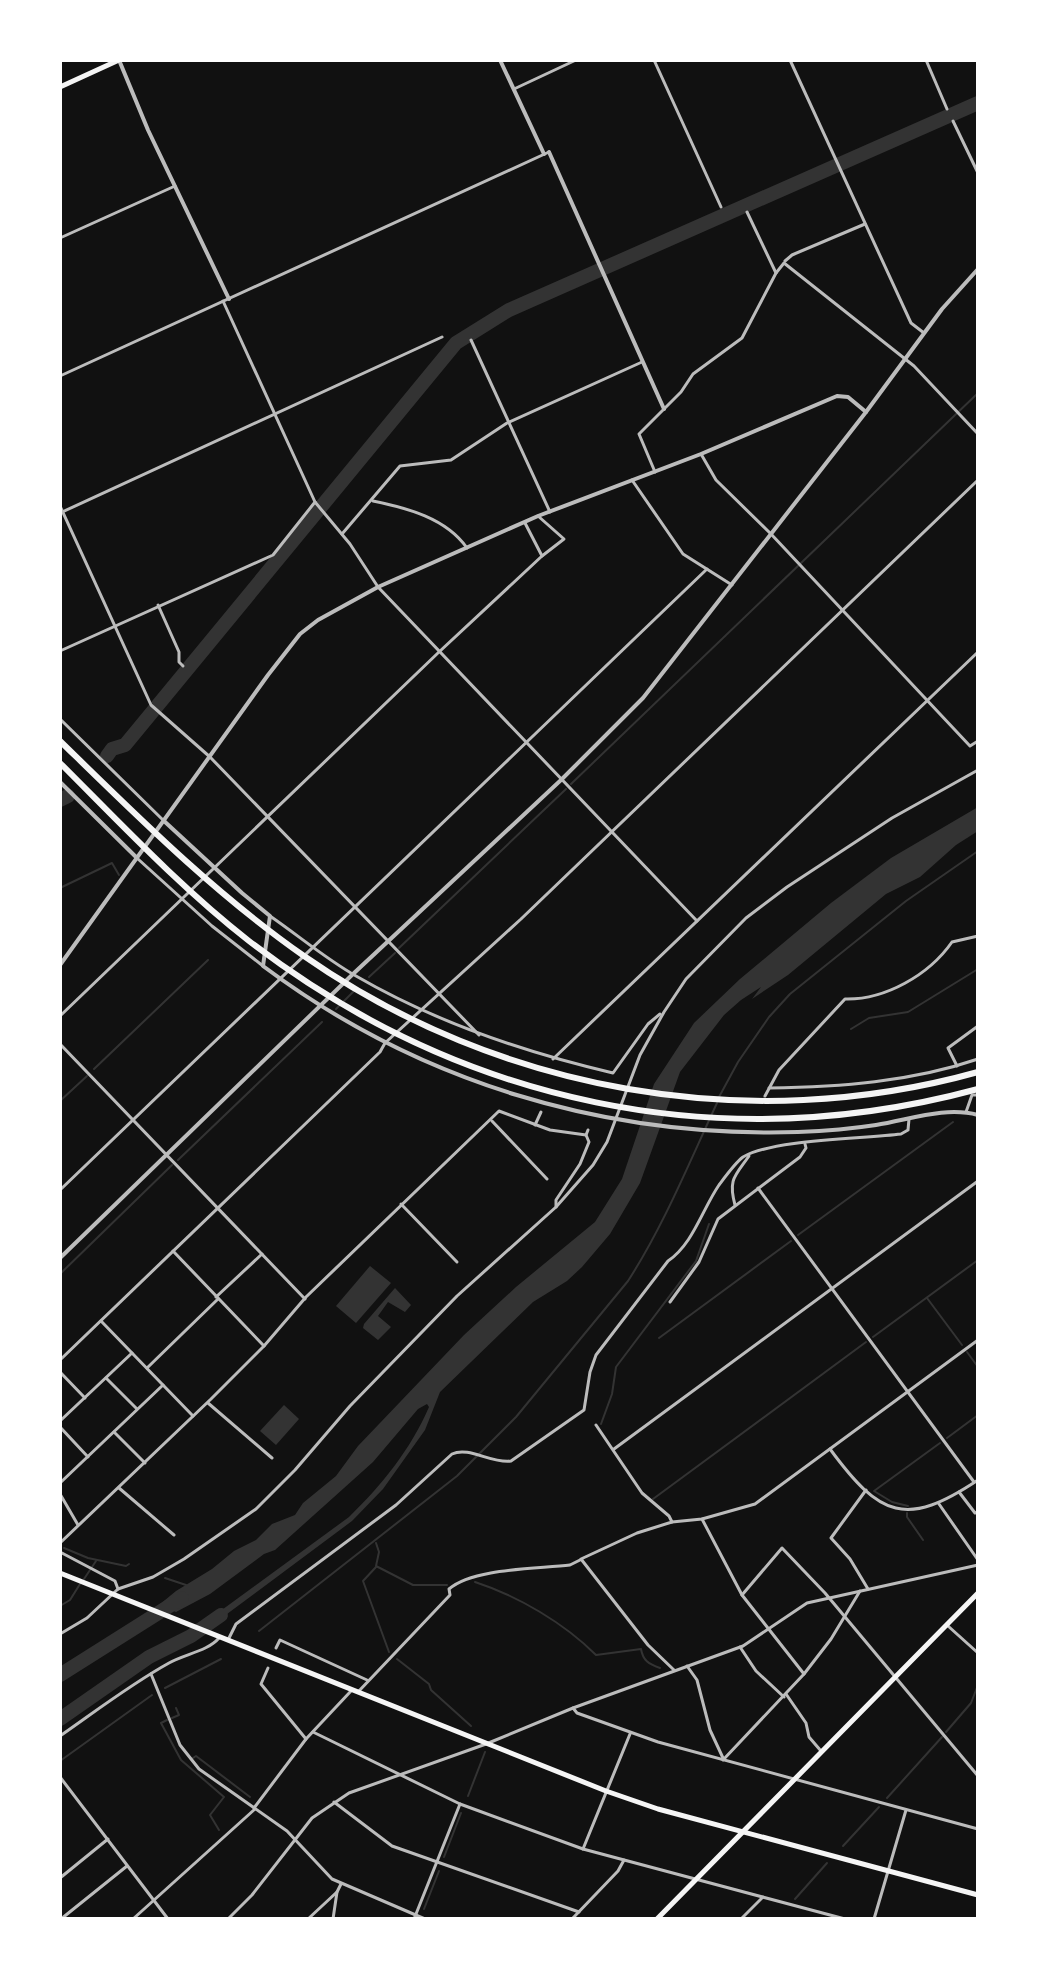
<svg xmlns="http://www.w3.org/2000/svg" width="1038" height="1979" font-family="Mulish,sans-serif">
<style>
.water{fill:#333}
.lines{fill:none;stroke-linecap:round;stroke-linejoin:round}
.stream{stroke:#333;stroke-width:2}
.river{stroke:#333;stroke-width:14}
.minor{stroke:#bcbcbc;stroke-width:3}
.tertiary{stroke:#bcbcbc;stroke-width:4}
.secondary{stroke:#f5f5f5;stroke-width:5}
.motorway{stroke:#f5f5f5;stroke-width:6}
</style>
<rect width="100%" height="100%" fill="#111"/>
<g class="water">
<path d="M978 807V831L956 845 920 877 886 894 788 975 752 999 761 987 741 1000 724 1015 680 1072 640 1183 610 1234 582 1267 567 1281 533 1302 440 1392 425 1430 383 1489 352 1521 227 1614 210 1626 204 1623 349 1517C381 1486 411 1449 429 1407L427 1404 418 1409 373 1462 275 1550 264 1554 210 1594 176 1612 159 1605 176 1591 212 1569 234 1551 256 1540 272 1524 295 1515 303 1503 336 1476 358 1446 464 1335 516 1287 595 1222 622 1179 654 1084 694 1023 740 979 831 903 891 858Z"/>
<polygon points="370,1266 391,1283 356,1323 336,1306"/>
<polygon points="395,1288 411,1305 405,1312 388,1302 378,1316 391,1327 378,1340 363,1328 364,1324"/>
<polygon points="284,1405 299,1419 276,1445 260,1431"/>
</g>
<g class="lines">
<g class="stream">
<polyline points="571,784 978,393"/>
<polyline points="60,888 112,863 119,875"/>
<polyline points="399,948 566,789"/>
<polyline points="369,977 395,953"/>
<polyline points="336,1009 355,990"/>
<polyline points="851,1029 869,1018 908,1012 978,969"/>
<polyline points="94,1069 208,960"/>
<polyline points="719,1097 738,1062 769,1017 790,994 906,901 978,851"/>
<polyline points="60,1101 87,1076"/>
<polyline points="178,1160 322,1022"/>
<polyline points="798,1235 953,1122"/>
<polyline points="60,1274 172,1165"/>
<polyline points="927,1298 962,1345"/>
<polyline points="873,1337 978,1260"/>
<polyline points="659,1338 791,1241"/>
<polyline points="967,1352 978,1367"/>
<polyline points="601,1424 612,1394 616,1367 696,1261 709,1224"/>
<polyline points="947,1438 978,1415"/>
<polyline points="653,1499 866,1342"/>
<polyline points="908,1506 892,1502 874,1491 940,1443"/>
<polyline points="907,1513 907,1517 923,1540"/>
<polyline points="376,1543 379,1552 376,1566 413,1585 447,1585"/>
<polyline points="64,1548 88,1558 126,1566 129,1564"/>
<polyline points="376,1567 363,1581 389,1652"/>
<polyline points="165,1578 186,1585"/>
<polyline points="84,1579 96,1561"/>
<path d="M475 1582C518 1596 564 1623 596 1655L641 1649C643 1661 649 1664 660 1668"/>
<polyline points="60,1606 70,1600 80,1584"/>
<path d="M259 1631 457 1476 516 1417 628 1281C664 1225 689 1163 717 1103"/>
<polyline points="397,1659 429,1684 431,1690 471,1726"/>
<polyline points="165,1688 221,1659"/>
<polyline points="172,1718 179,1715 176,1708"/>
<polyline points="167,1720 161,1723 181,1760 224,1797 210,1815 219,1830"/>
<polyline points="946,1732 971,1703 978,1685"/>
<polyline points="193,1758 196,1756 250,1797"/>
<polyline points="60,1761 152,1695"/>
<polyline points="468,1796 485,1752"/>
<polyline points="887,1798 942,1737"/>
<polyline points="843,1846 879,1807"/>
<polyline points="444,1857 461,1813"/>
<polyline points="795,1899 827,1863"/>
<polyline points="424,1909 439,1871"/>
</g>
<g class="river">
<polyline points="107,756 112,749 125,745 456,343 509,310 978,103"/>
<polyline points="60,800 68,796"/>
<polyline points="60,1675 182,1598"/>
<polyline points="60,1719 149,1657 191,1636 221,1615"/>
</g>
<g class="minor">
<polyline points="654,60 721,207"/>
<polyline points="790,60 911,323 924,333"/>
<polyline points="926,60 947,109"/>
<polyline points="514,89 576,60"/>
<polyline points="953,121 978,173"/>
<polyline points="747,212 776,273"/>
<polyline points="60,238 175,186"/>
<polyline points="785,261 792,255 865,224"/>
<polyline points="223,301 315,502 350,544 378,587 697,921"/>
<polyline points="471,340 550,512"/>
<polyline points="60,376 549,152"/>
<polyline points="701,454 716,480 771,534 970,746 978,741"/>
<polyline points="655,472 639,434 681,392 693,374 742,338 776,273 784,263 914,366 978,434"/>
<polyline points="632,480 683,554 732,585"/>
<path d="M373 501C407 508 446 518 467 548"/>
<polyline points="60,506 151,705 210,757 479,1035"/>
<polyline points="60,513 442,337"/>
<polyline points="538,516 564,539 542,556"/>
<polyline points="342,534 400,466 451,460 507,423 642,362"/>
<polyline points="158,605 179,652 179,662 183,666"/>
<polyline points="60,651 273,555 315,502"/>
<polyline points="60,719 164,821"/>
<polyline points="138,859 212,926 263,966"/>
<path d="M270 916C299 936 326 959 356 976 437 1023 523 1052 613 1073L648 1024 660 1014"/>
<polyline points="60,1016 439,652 542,556 525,523"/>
<polyline points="60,1044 305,1299"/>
<polyline points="553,1059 978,652"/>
<polyline points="957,1066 948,1048 978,1026"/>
<path d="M769 1088C839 1087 911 1082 978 1059"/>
<path d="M765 1096 779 1070 845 999C885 1000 929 975 952 942L978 936"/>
<polyline points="966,1112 972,1095 978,1095"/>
<polyline points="492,1121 547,1179"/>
<polyline points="535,1125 541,1112"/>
<polyline points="758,1188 974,1482"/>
<polyline points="60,1190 707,569"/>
<polyline points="401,1204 457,1262"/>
<path d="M735 1205C728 1179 735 1176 749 1156"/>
<polyline points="556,1207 556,1200 580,1164 589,1142 586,1135 588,1130"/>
<polyline points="173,1251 264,1346"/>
<polyline points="216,1297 262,1254"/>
<polyline points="670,1302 699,1262 718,1219 800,1157 806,1148 805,1144"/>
<polyline points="101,1321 193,1416"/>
<polyline points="60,1360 380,1052 385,1043 521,919 978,480"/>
<polyline points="147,1368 218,1299"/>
<polyline points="60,1372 85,1398"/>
<polyline points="106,1378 137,1409"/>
<polyline points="208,1403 272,1458"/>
<polyline points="60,1421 132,1353"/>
<polyline points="596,1425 642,1493 669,1516 672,1522 637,1533 581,1559 648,1645 674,1670"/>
<polyline points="60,1427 88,1457"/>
<polyline points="114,1432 145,1463"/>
<polyline points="614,1449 978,1181"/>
<path d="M830 1449C880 1517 906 1528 978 1480"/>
<polyline points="60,1483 163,1385"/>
<polyline points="119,1488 174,1535"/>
<polyline points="866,1490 831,1538 850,1559 868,1589"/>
<polyline points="959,1492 975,1513 978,1512"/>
<polyline points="60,1494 78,1525"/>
<polyline points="939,1504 978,1560"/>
<polyline points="702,1519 742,1595 804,1674"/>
<polyline points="672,1522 702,1519 755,1504 978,1340"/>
<polyline points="60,1543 211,1399 264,1346 306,1297 499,1111 550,1130 586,1135"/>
<polyline points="60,1552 115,1581 118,1589"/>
<polyline points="742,1595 782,1548 825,1593 978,1776"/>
<polyline points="948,1626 978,1653"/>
<polyline points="60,1634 87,1618 118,1589 153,1577 184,1559 256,1509 295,1470 350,1406 457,1296 556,1207 593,1165 607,1142 640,1055 664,1012 686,979 746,918 787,887 892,818 978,770"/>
<path d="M228 1640 236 1624 396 1505 452 1454C469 1446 492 1464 511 1461L584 1410 590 1372 596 1355 668 1261C693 1244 702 1210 719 1185 725 1177 735 1163 743 1157 774 1139 861 1139 901 1134L908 1130 909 1119"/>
<polyline points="740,1647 756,1671 784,1697"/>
<polyline points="276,1648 280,1640 367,1680"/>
<polyline points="687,1666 697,1680 710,1730 723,1758"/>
<polyline points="268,1668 261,1684 306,1739"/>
<polyline points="151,1674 180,1745 199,1769 287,1831 332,1879 425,1919"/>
<path d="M358 1692 450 1595 449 1589C473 1568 537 1569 570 1565L580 1560"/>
<polyline points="786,1694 806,1723 809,1737 821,1751"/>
<polyline points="573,1708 577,1713 658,1742 978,1829"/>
<polyline points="313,1732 460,1804 583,1849 845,1919"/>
<path d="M60 1736C96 1711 131 1684 169 1663 185 1654 208 1651 219 1638"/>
<polyline points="723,1760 804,1674 831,1639 860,1591"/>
<polyline points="60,1777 168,1919"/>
<polyline points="334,1802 392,1846 579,1912"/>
<polyline points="254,1808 306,1739 351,1691"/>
<polyline points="583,1849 630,1734"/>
<polyline points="60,1878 108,1839"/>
<polyline points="61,1919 127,1866"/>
<polyline points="133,1919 255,1809"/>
<polyline points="228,1919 252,1895 312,1818 349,1793 486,1744 573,1708 743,1646 807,1603 978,1565"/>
<polyline points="308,1919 337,1892"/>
<polyline points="333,1919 337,1892 341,1884"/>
<polyline points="414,1919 460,1804"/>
<polyline points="572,1919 618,1871 624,1860"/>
<polyline points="741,1919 763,1897"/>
<polyline points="874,1919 906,1810"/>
</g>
<g class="tertiary">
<polyline points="119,60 148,130 229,299"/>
<polyline points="500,60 544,154"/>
<polyline points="549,152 664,409"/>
<polyline points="60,782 137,858"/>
<path d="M164 821 242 893 270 916 263 966C418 1082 604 1138 798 1132 824 1131 850 1129 876 1125 909 1120 945 1106 978 1115"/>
<polyline points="60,965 268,675 300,634 318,620 378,587 538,516 701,454 837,396 848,397 866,412"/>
<polyline points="60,1258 353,974 561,780 643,698 866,412 942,309 978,269"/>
</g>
<g class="secondary">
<polyline points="60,87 119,60"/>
<polyline points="60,1573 606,1791 658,1809 978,1895"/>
<polyline points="657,1919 978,1593"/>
</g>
<g class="motorway">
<path d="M60 741C138 817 215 894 304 956 499 1092 749 1136 978 1072"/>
<path d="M60 763C121 824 181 888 249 941 461 1104 719 1159 978 1089"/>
</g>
</g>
<rect width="1038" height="1979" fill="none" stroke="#ffffff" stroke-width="124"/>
</svg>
